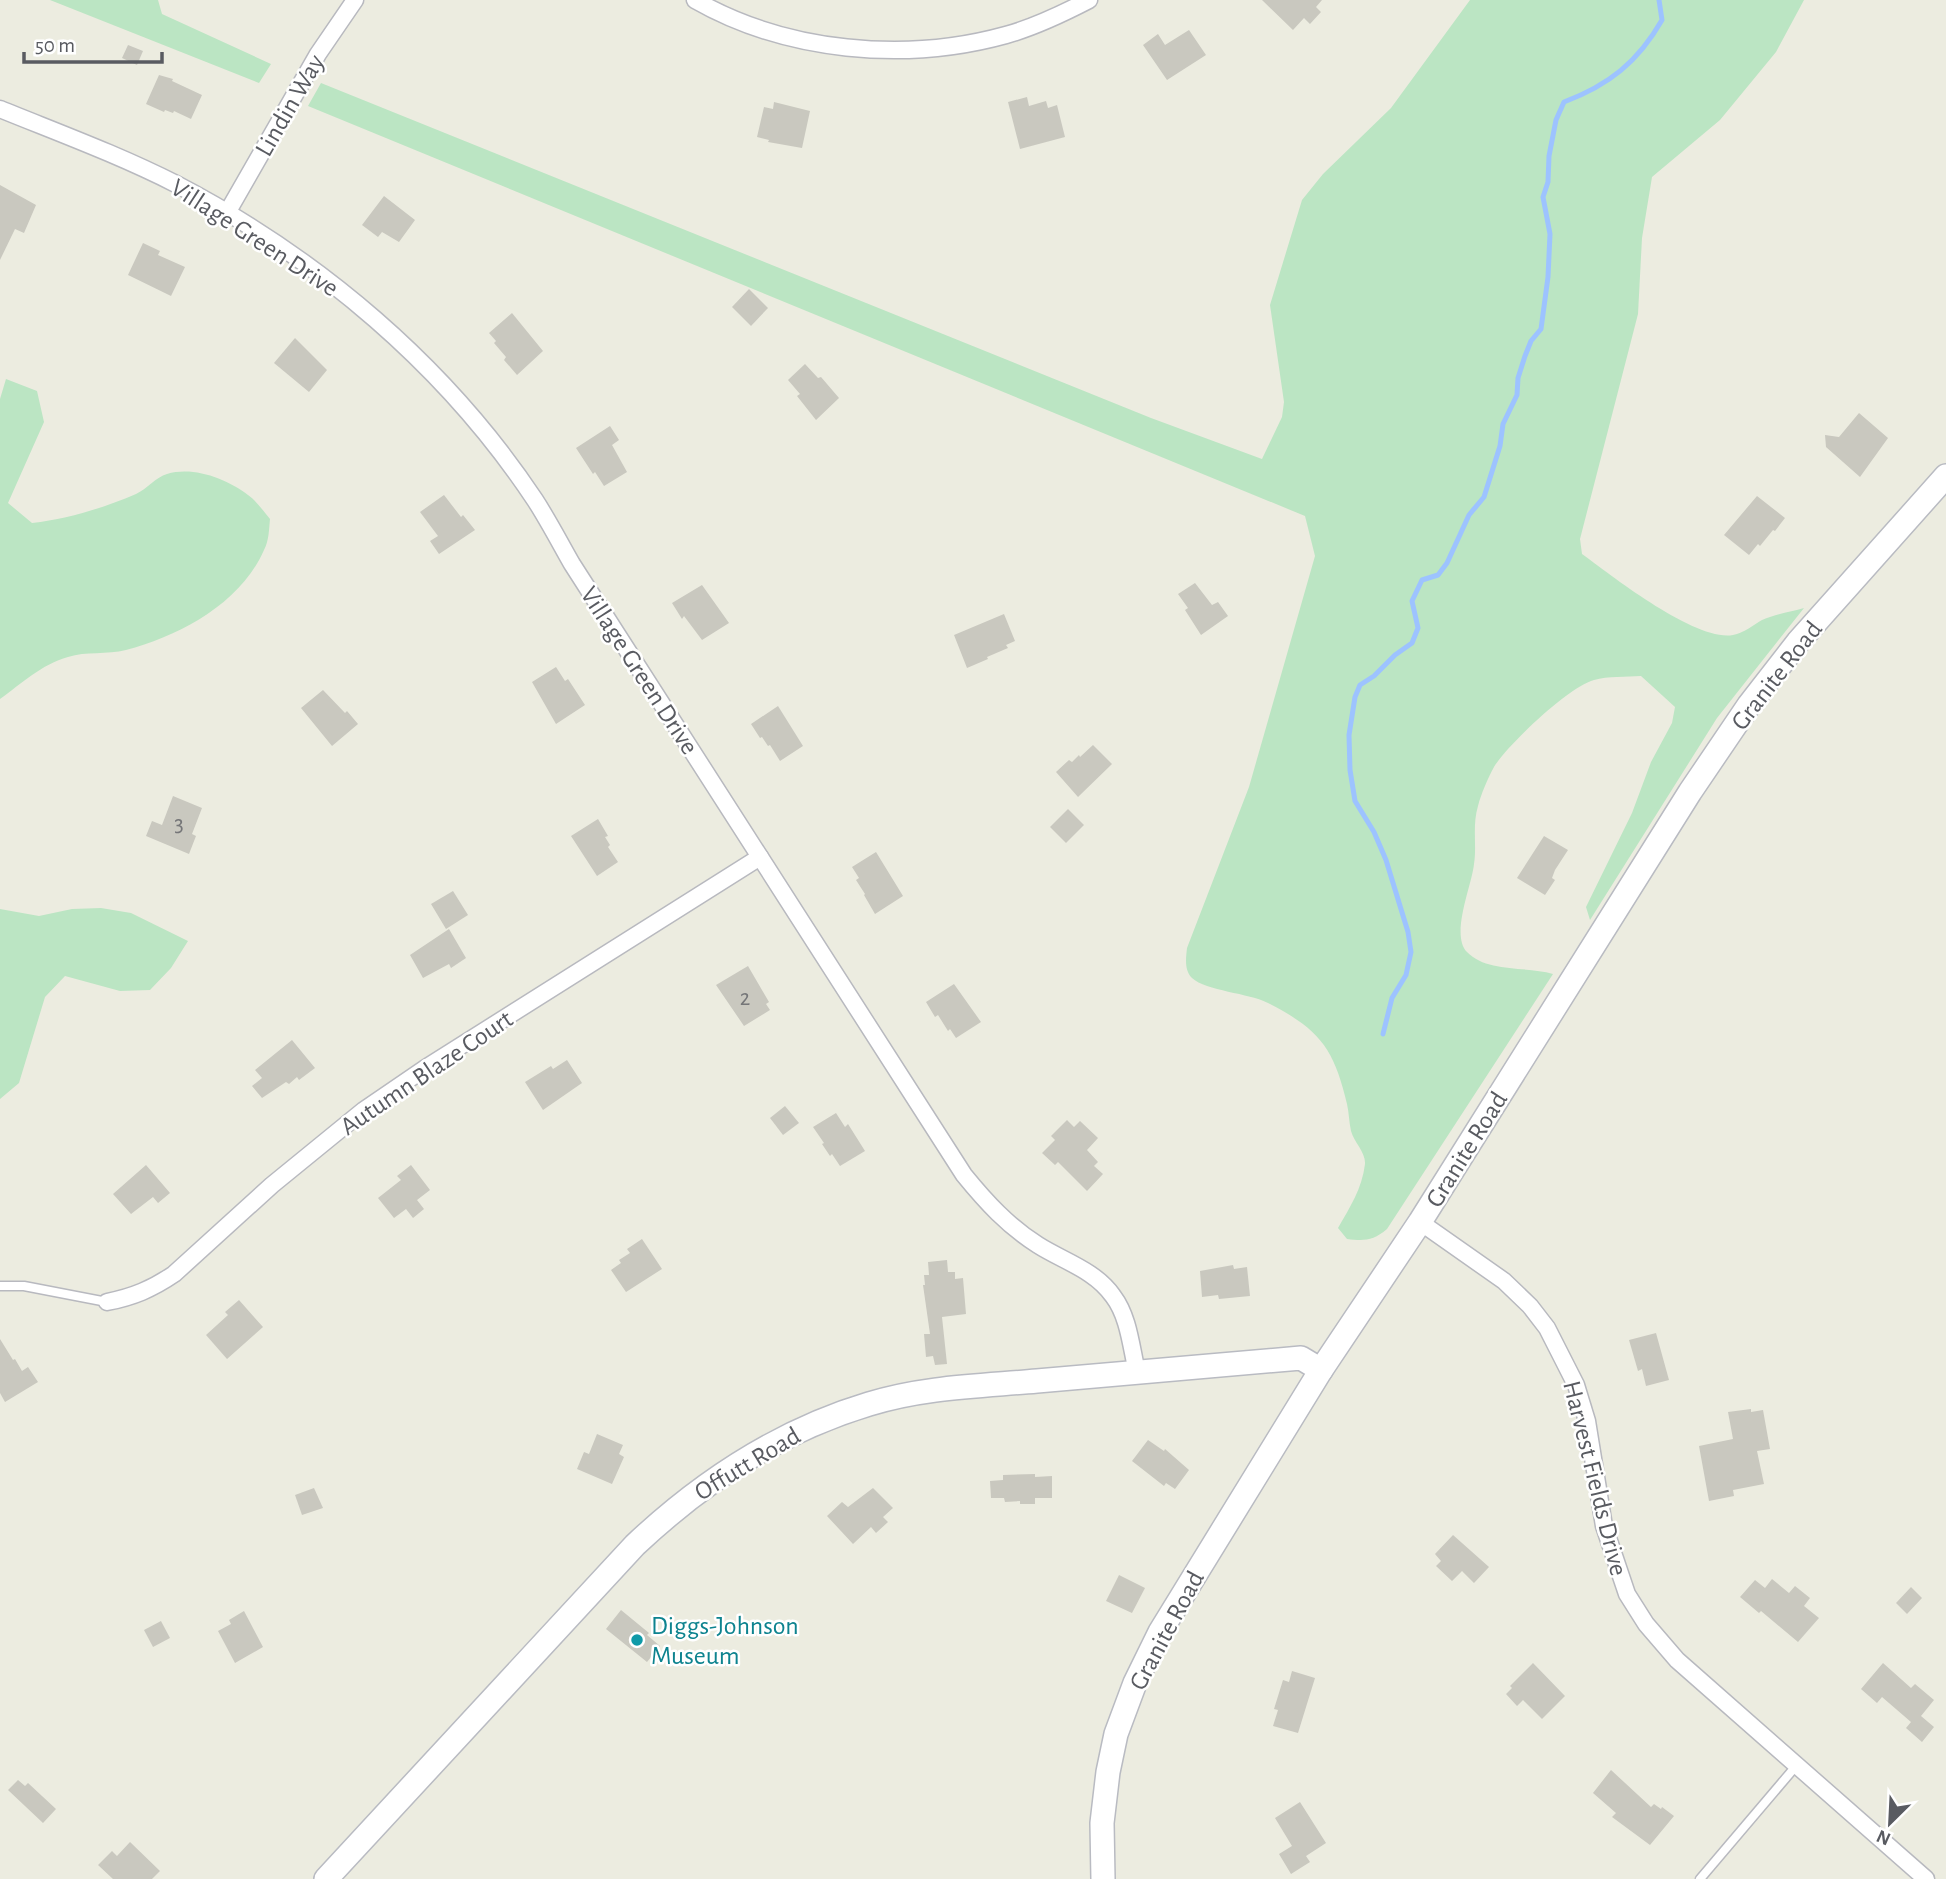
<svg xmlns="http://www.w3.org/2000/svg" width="1946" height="1879" font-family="'Alegreya Sans',sans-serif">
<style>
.green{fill:#bbe5c3}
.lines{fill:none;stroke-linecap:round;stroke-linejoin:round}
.stream{stroke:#9dc3ff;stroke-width:5}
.building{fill:#c9c8bf}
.lane-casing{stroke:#b8b9bf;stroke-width:11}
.street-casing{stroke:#b8b9bf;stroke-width:19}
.secondary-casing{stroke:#b9bbc2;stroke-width:26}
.lane{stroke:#fff;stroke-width:8}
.street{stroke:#fff;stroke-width:16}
.secondary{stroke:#fff;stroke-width:23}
.culture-dot{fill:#0f9aa8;stroke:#fff;stroke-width:2.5}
.labels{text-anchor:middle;stroke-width:5;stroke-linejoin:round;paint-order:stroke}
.number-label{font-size:23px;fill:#757678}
.street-label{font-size:26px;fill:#595b61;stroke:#fff}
.culture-label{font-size:26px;fill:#0d838f;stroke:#fff;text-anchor:start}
</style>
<rect width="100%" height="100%" fill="#ecece0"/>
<g class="green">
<polygon points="50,0 158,0 162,14 271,64 259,83"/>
<path d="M1470 0H1804L1776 52 1720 120 1652 177 1642 238 1638 314 1580 539 1582 554C1612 576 1696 642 1733 635 1744 633 1753 625 1762 620 1775 614 1791 612 1804 608L1717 718 1590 920 1586 907 1632 813 1651 762 1672 723 1675 707 1641 676C1626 677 1608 676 1594 680 1570 686 1507 745 1494 767 1488 778 1481 794 1478 806 1472 826 1477 845 1474 864 1472 885 1450 935 1467 952 1487 973 1527 966 1553 974L1387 1229C1373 1241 1364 1241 1347 1239L1338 1228C1350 1207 1362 1189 1365 1164 1366 1153 1354 1142 1351 1131 1349 1122 1349 1113 1347 1104 1334 1048 1319 1029 1268 1003 1249 993 1206 991 1192 978 1184 970 1186 958 1187 948L1249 787 1315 556 1305 516 308 106 321 83 1151 418 1262 459 1282 417 1284 402 1270 305 1302 200 1323 174 1391 108Z"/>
<path d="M6 379 37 391 44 422 8 503 32 523C68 519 103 508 136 494 147 489 156 477 167 474 194 466 227 479 248 495 257 501 263 511 270 519 269 529 269 541 264 550 241 603 180 636 126 650 107 655 86 651 68 657 42 664 21 684 0 699V399Z"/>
<polygon points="101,908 131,913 188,941 171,968 150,990 120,991 65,976 45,997 19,1083 0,1099 0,909 39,916 72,909"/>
</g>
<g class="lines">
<path class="stream" d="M1383 1034 1392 998 1406 975 1411 952 1408 932 1386 860 1374 832 1355 801 1350 770 1349 735 1355 697 1360 685 1374 676 1395 655 1412 643 1418 628 1412 601 1422 580 1438 575 1447 563 1469 515 1484 497 1500 446 1503 424 1517 395 1518 378 1525 356 1531 341 1541 329 1548 277 1550 234 1543 197 1548 182 1549 156 1556 120 1564 102C1609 85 1638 62 1662 20L1659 0"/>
</g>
<g class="building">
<polygon points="1262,0 1322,0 1316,7 1321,12 1310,24 1304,18 1293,30"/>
<polygon points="1189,30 1206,55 1167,80 1143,45 1158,34 1165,45"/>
<polygon points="128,45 143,51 137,65 122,58"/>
<polygon points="159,75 173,79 172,81 202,95 191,119 174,111 173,113 165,110 164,112 146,104"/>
<polygon points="1027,97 1029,106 1046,101 1048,108 1057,105 1065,137 1020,149 1008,102"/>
<polygon points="774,102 810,111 802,148 768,142 769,140 757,137 764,107 773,109"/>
<polygon points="0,185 36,205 24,233 15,229 0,260"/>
<polygon points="384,196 415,220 399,242 382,232 378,237 362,225"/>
<polygon points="143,243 160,251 158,255 185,267 171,296 128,275"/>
<polygon points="749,289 768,308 751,326 732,307"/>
<polygon points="512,313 543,351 517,375 504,360 506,357 494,343 496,341 489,333"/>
<polygon points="295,338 327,370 309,392 274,363"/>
<polygon points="805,364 818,378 821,377 839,398 816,420 797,396 800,394 788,380"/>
<polygon points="1859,413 1888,438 1860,477 1826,447 1825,435 1839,437"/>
<polygon points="610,426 619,440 612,445 627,472 604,486 595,472 593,474 576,448"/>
<polygon points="444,495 461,517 463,515 475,530 439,554 430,541 438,536 420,512"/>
<polygon points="1757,496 1785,518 1775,531 1773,530 1760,546 1758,544 1749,555 1724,535"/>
<polygon points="1195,583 1212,605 1218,602 1228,616 1201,635 1185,610 1188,608 1178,594"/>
<polygon points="702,585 729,623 702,640 684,616 682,619 672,603"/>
<polygon points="1004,614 1015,641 1006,645 1008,648 987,657 988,659 967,668 954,635"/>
<polygon points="556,667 565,681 568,679 585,705 556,724 532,682"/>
<polygon points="323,690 345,713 347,711 358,724 332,746 301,708"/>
<polygon points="778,706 803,746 780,761 770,745 768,746 762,737 760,738 751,724"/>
<polygon points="1093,745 1112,764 1078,797 1056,772 1069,760 1072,762 1079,755 1080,757"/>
<polygon points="173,796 202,808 192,834 196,836 189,854 146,836 152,821 162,825"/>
<polygon points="1068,809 1084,825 1066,843 1050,827"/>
<polygon points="598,819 608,836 605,837 610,845 608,847 618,862 597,876 571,836"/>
<polygon points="1544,836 1568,850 1555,870 1552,878 1555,880 1545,895 1517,878"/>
<polygon points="876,852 903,896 875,914 864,895 865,894 856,880 859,878 852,867"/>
<polygon points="453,891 468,915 446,929 431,904"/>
<polygon points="449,929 466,958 451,968 449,964 423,978 410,955"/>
<polygon points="748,966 769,1002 766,1004 770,1010 744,1026 716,985"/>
<polygon points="954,984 981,1022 956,1038 950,1029 948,1031 938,1015 935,1017 926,1002"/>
<polygon points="292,1040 315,1068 299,1080 297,1077 289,1084 286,1082 262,1098 252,1086 262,1078 255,1070"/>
<polygon points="567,1060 582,1083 543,1110 525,1082 551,1066 553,1069"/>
<polygon points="785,1106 799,1123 783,1135 770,1118"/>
<polygon points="836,1113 845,1127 848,1124 865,1151 840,1166 832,1154 830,1156 822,1144 824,1143 813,1127"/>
<polygon points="1067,1120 1074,1127 1080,1121 1098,1138 1087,1150 1098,1162 1094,1166 1103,1174 1087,1191 1058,1162 1055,1165 1042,1153 1055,1140 1051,1136"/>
<polygon points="146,1165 170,1193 158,1203 153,1197 131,1214 113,1194"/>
<polygon points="411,1165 430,1190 417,1200 424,1209 413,1218 406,1209 394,1218 378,1198 401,1180 397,1176"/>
<polygon points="642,1239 662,1269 626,1292 611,1270 621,1263 619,1260 630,1253 627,1249"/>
<polygon points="947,1260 948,1272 955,1272 955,1279 963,1278 966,1314 942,1317 947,1364 935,1365 933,1356 926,1357 924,1334 930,1334 923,1285 925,1285 924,1275 929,1275 928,1262"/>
<polygon points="1233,1265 1234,1269 1247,1267 1250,1296 1219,1299 1218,1295 1202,1297 1200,1271"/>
<polygon points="239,1300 263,1327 227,1359 206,1335 228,1315 225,1312"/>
<polygon points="1656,1333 1669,1380 1646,1386 1642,1369 1638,1371 1629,1340"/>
<polygon points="0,1339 13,1360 15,1359 22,1371 28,1367 38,1382 5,1402 0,1393"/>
<polygon points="1751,1409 1751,1412 1763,1410 1770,1449 1757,1451 1764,1484 1733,1490 1734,1496 1709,1501 1699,1446 1733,1439 1728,1412"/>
<polygon points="597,1434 623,1445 619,1454 624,1457 612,1484 577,1469 584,1452 589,1454"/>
<polygon points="1148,1440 1164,1451 1165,1449 1189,1470 1175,1489 1166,1483 1164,1486 1132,1461"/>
<polygon points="1035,1474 1035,1477 1052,1476 1052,1498 1035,1498 1035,1504 1020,1504 1020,1501 1005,1502 1004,1498 991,1498 990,1481 1003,1480 1003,1475"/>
<polygon points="314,1488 323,1508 302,1515 295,1495"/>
<polygon points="873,1488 893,1508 883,1517 888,1522 876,1533 871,1527 853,1544 827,1516 842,1502 848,1507"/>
<polygon points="1453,1535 1489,1567 1474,1583 1462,1571 1452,1581 1436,1566 1441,1561 1435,1554"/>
<polygon points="1119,1575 1145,1588 1132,1613 1106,1601"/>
<polygon points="1772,1579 1789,1593 1795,1586 1810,1598 1804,1606 1819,1618 1798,1642 1761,1611 1759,1613 1740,1597 1755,1580 1765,1588"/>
<polygon points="1911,1587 1922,1598 1907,1614 1896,1603"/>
<polygon points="621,1610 649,1633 647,1635 660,1646 647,1662 606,1629"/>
<polygon points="244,1611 263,1647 235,1663 218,1631 231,1624 229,1620"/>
<polygon points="161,1621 170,1638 153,1647 144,1630"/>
<polygon points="1533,1663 1565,1696 1542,1719 1523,1700 1517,1706 1506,1694 1512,1688 1510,1686"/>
<polygon points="1883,1663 1911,1688 1915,1684 1934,1700 1921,1716 1934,1727 1922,1742 1906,1728 1911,1722 1882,1697 1877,1703 1861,1689"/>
<polygon points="1292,1671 1315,1678 1298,1733 1273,1726 1278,1710 1274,1709 1283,1680 1289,1682"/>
<polygon points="1611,1770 1651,1807 1654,1804 1661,1809 1662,1807 1674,1816 1650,1845 1612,1817 1616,1813 1593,1793"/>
<polygon points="18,1780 25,1786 28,1783 56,1809 43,1823 8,1790"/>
<polygon points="1300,1802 1326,1843 1306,1856 1310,1862 1291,1874 1279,1854 1292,1846 1275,1818"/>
<polygon points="130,1842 160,1871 152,1879 113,1879 98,1865 112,1851 117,1856"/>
</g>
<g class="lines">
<defs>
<g id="lane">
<polyline points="0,1286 24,1286 107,1302"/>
<polyline points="1700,1879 1796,1766"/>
</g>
<g id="street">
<path d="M695 0C786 52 905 63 1006 35 1035 27 1062 14 1089 0"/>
<path d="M0 109C59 133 119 155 176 184 318 258 446 366 535 500 548 520 560 543 572 564L964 1175C986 1202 1008 1226 1038 1245 1063 1261 1095 1270 1113 1296 1129 1317 1131 1347 1137 1372"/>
<polyline points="227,213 318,54 355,0"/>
<polyline points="1420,1222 1504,1281 1530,1306 1547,1328 1576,1385 1587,1421 1604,1526 1627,1594 1646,1624 1677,1660 1926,1879"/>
<path d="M107 1302C133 1297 152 1289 174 1274L272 1185 364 1110 424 1069 760 857"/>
</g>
<g id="secondary">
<path d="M326 1879 635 1545C703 1481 779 1431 869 1404 923 1387 981 1386 1037 1381 1125 1374 1213 1366 1301 1358L1321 1370"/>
<polyline points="1103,1879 1102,1823 1108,1772 1116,1734 1135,1683 1160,1632 1321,1370 1420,1222 1690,792 1749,705 1798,642 1946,476"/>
</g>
</defs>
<use href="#lane" class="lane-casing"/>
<use href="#street" class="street-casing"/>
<use href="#secondary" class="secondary-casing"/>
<use href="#lane" class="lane"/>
<use href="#street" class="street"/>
<use href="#secondary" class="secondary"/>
</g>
<circle class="culture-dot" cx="637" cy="1640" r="7"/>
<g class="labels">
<g class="number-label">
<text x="179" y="831">3</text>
<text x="745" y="1005">2</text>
</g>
<g class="street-label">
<text transform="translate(289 105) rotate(-60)" y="9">Lindin Way</text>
<text transform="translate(255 237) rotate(33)" y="9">Village Green Drive</text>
<text transform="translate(640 670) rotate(57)" y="9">Village Green Drive</text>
<text transform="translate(1776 675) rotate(-52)" y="9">Granite Road</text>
<text transform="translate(426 1072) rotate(-34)" y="9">Autumn Blaze Court</text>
<text transform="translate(1466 1149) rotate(-58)" y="9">Granite Road</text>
<text transform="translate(747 1463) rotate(-31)" y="9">Offutt Road</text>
<text transform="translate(1596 1478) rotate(76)" y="9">Harvest Fields Drive</text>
<text transform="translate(1166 1630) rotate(-62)" y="9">Granite Road</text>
</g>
<g class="culture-label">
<text x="651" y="1634">Diggs-Johnson<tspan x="651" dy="30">Museum</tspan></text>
</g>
</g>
<g transform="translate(1890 1823) rotate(204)" stroke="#ffffff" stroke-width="5" paint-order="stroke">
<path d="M0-5L12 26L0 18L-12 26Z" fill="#595b61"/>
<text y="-10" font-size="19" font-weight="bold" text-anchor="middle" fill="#595b61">N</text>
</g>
<path d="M24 52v10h138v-10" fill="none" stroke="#595b61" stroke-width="3.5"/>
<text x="35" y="52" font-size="21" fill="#595b61" stroke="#ffffff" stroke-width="5" paint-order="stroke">50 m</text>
</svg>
